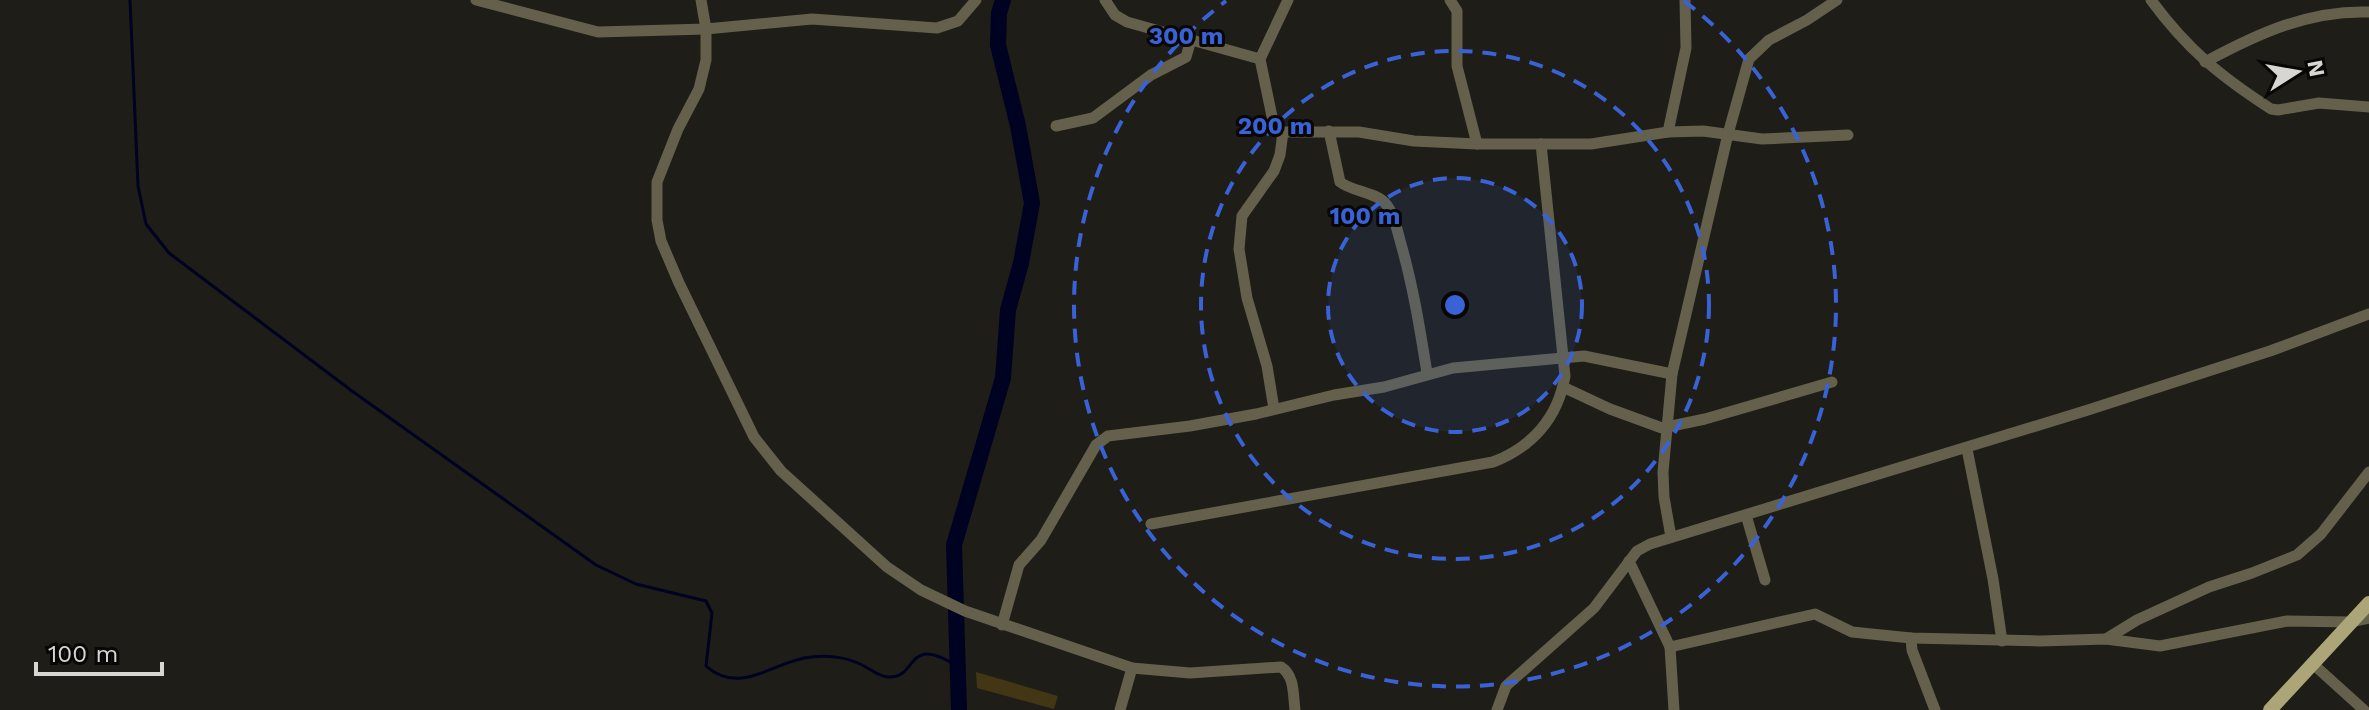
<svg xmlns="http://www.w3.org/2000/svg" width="2369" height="710" font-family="'Work Sans',sans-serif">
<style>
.green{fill:#423614}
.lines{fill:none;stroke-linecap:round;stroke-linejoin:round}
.stream{stroke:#000221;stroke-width:3}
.river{stroke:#000221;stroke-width:16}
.minor{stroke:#64604b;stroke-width:11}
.major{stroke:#aca578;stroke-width:14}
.ring{fill:none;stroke:#3962d7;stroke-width:4;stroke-dasharray:14 10}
.centre{fill:#3962d7;stroke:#080705;stroke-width:4}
.ring-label{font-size:24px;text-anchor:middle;font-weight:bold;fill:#3962d7;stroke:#080705;stroke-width:6;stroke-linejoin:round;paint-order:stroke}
</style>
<rect width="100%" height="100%" fill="#1e1d17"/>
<polygon class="green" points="976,672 1058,696 1054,709 977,688"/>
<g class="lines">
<path class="stream" d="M130 0 138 186 146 224 169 253 352 391 596 565 636 584 706 601 712 613 706 666C741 697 775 660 811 657 827 655 846 657 860 664 869 668 879 677 888 677 919 679 904 633 957 666"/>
<polyline class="river" points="959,710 954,545 1003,378 1008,310 1021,263 1032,203 1018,126 998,45 999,13 1003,0"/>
<g class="minor">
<polyline points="476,0 598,32 706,29 812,19 937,28 958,21 976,0"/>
<path d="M701 0 706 29V60L699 89 678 129 657 182V220L661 241 679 283 754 437 781 471 887 567 921 590 965 611 1132 668 1190 673 1281 667C1295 676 1293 695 1295 710"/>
<polyline points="1105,0 1115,15 1127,22 1260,59"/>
<polyline points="1288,0 1260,59 1274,126 1283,132 1359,132 1414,141 1477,144 1591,144 1668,132"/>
<polyline points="1450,0 1457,11 1457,66 1477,144"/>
<polyline points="1685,0 1686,48 1668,132 1703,131 1762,139 1848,135"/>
<path d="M2151 0C2187 49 2220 76 2271 109L2278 110 2319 103 2369 107"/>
<path d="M2205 62C2257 34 2308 10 2369 12"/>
<polyline points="1056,126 1093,118 1151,75 1186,57 1191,40"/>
<path d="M1329 131 1340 182C1353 192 1375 192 1385 203 1394 213 1397 230 1401 244 1413 286 1420 329 1427 373"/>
<polyline points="1563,387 1610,409 1662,428 1705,419 1832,382"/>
<polyline points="1274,409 1267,366 1247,298 1239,249 1242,216 1274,171 1280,155 1283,132"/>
<polyline points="1967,449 1993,579 2002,641"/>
<polyline points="1746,515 1765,580"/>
<path d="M1151 524 1493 462C1532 447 1558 418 1565 376L1541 144"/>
<polyline points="1671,537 1664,497 1663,472 1672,374 1728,134 1749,59 1769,40 1807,20 1837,0"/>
<polyline points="1629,561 1670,647 1674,710"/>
<polyline points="1002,625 1019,565 1041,540 1096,445 1108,436 1190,426 1256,414 1334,395 1384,387 1453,368 1584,356 1672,374"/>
<polyline points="1911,638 1912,650 1935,710"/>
<polyline points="2106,639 2137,620 2209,587 2252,573 2297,555 2321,534 2369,472"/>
<polyline points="1670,647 1815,614 1852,632 1911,638 2040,641 2106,639 2160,646 2287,621 2351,622 2369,618"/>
<polyline points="2313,664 2364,710"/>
<polyline points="1120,710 1132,668"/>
<polyline points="1497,710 1506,686 1594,608 1637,551 1650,544 2088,410 2270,351 2369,314"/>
</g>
<polyline class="major" points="2270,710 2369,603"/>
</g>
<circle cx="1455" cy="305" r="127" fill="#3962d7" fill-opacity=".12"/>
<g class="ring">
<circle cx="1455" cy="305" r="127"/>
<circle cx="1455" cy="305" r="254"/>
<path d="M1684 1A381 381 0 1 1 1226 1"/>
</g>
<circle cx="1455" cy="305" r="12" class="centre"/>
<g class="ring-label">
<text x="1186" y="44">300 m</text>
<text x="1275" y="134">200 m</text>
<text x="1365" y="224">100 m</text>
</g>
<g transform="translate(2297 72) rotate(79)" stroke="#080705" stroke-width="6" paint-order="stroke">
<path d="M0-6L14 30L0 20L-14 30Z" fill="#d7d6d2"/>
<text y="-12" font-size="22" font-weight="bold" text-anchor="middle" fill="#d7d6d2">N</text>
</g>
<path d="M36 662v12h126v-12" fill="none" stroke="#d7d6d2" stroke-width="4"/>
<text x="48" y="662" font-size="24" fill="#d7d6d2" stroke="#080705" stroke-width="6" paint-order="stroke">100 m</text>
</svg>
